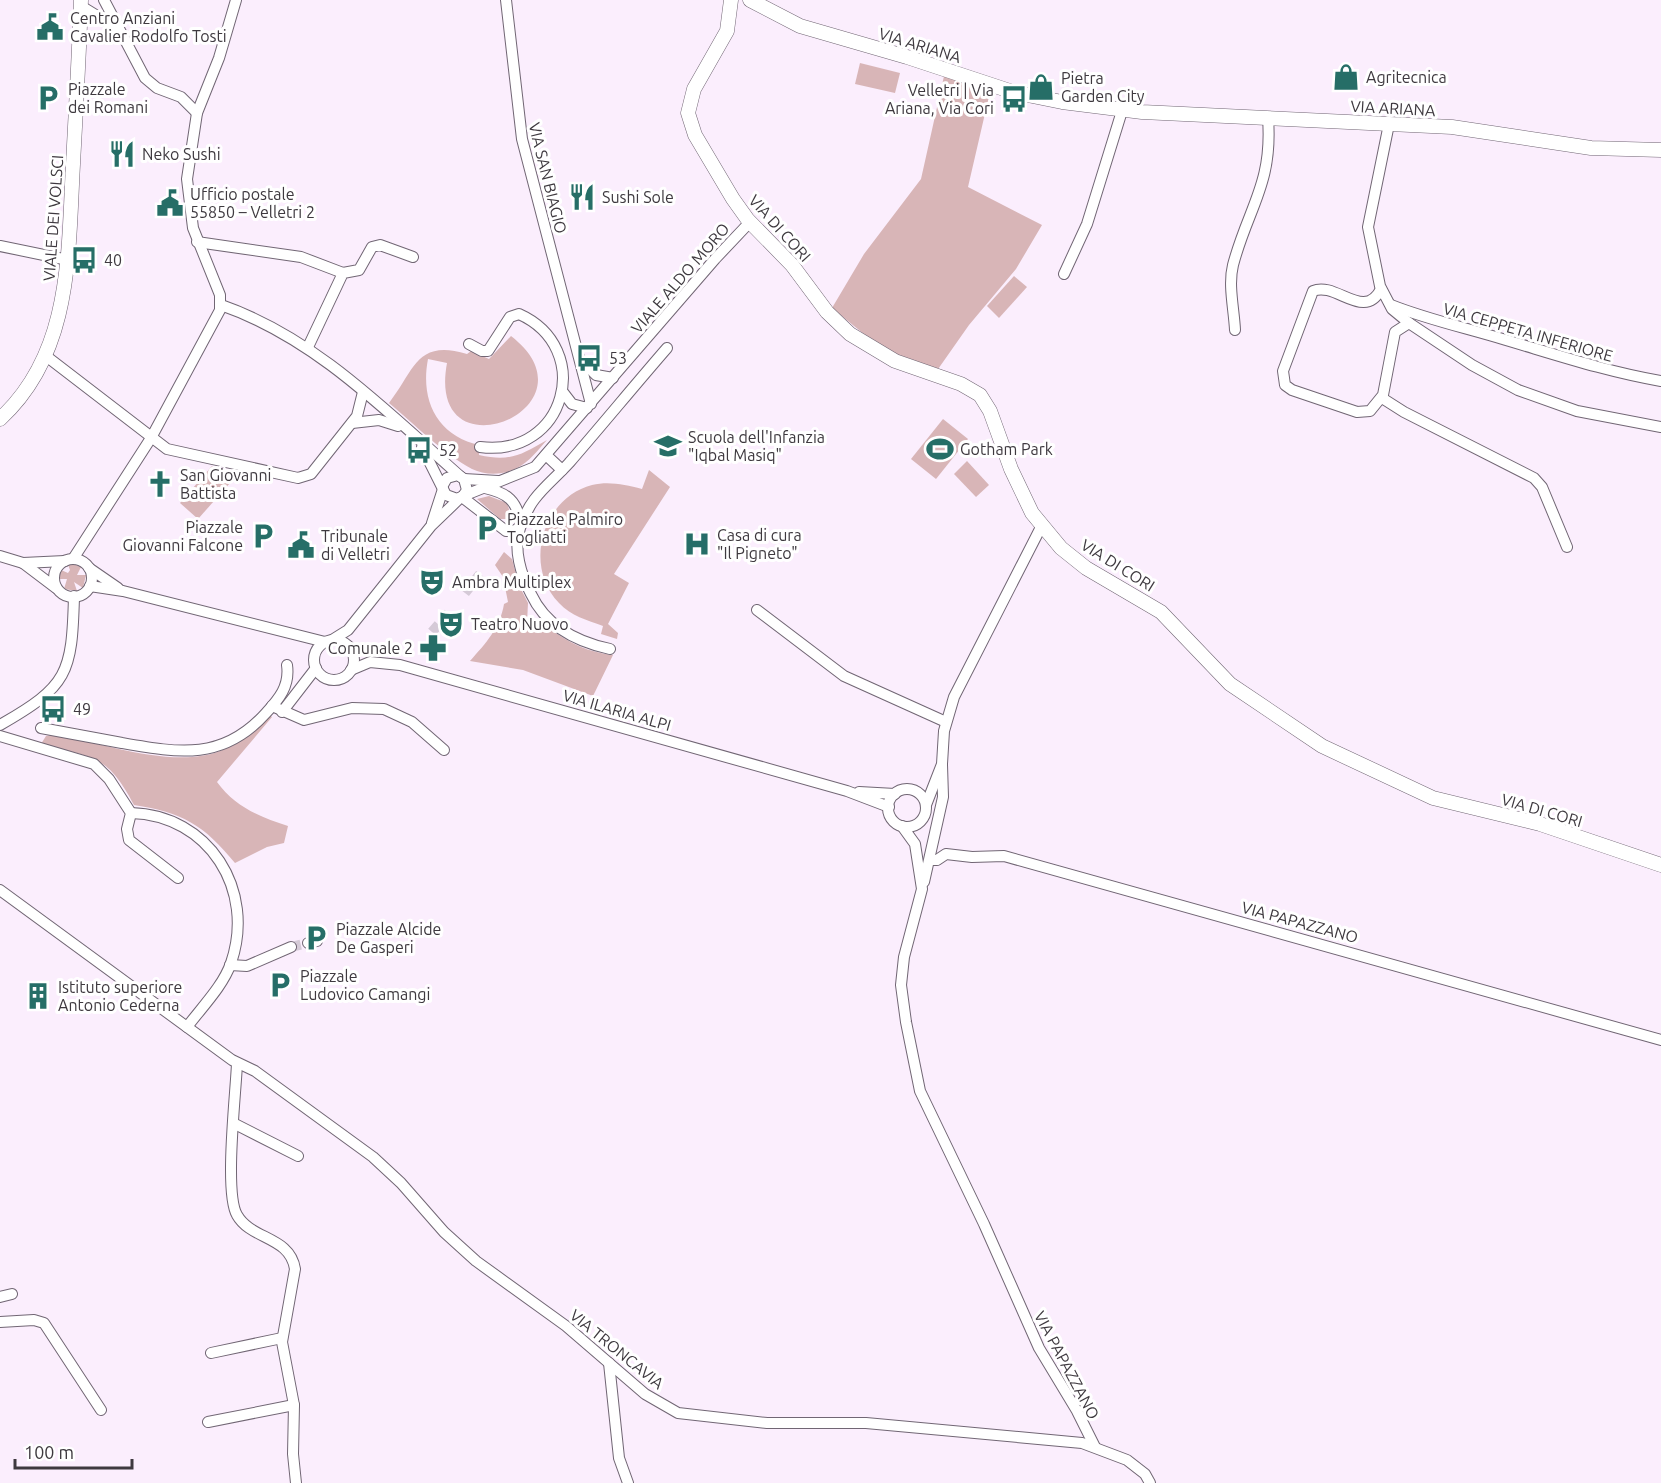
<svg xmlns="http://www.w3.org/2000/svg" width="1661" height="1483" font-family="Ubuntu,sans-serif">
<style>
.green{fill:#d8b5b7}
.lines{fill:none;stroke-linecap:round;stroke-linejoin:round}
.minor-tunnel{stroke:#d5cad7;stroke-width:10;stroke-dasharray:10 5;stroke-linecap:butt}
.minor-casing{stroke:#716674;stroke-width:12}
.major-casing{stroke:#716674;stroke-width:15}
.minor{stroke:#fff;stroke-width:10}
.major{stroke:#fff;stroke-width:14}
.labels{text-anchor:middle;stroke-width:6;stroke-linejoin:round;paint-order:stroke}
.poi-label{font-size:16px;fill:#3e393f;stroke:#fff;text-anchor:start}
.street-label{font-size:16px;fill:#3e393f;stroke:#fff}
</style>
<rect width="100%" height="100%" fill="#fbeefd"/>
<g class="green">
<polygon points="860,63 900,73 895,93 855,84"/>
<polygon points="944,76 990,92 968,187 1042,225 1016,269 969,325 936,372 881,348 832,308 864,254 921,179"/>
<polygon points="1014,276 1027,287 999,318 987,306"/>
<path d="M511 336C604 408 425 481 447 363L428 359C420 400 437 436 480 445L479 455C510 462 521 455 547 440 538 450 529 462 517 468 504 475 486 476 472 469 444 454 414 424 389 403 415 370 416 339 467 354L471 351 489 359Z"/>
<polygon points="943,419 968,439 936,479 911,459"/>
<polygon points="967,461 989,485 976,497 954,474"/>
<polygon points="212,466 230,483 198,519 180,503"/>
<path d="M649 470 670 487 614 574 629 583 608 624 618 633 617 639 601 634 603 626C587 620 571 616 559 603 523 566 542 498 592 485 610 481 625 485 642 489Z"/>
<polygon points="489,496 507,503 512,519 500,519 477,499"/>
<path d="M504 552 512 559 519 585 528 603 527 623 536 631 550 629C571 644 588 652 613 655L593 696 523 670 470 661C486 643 500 628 504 604L508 602 503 577 495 565Z"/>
<polygon points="73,564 81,567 77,575 86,575 83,588 74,582 77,591 64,589 67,579 59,579 61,570 68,573 70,570 68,565"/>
<path d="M268 714 272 717 217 782C235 807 260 817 288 826L284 843 267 847 235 863C204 825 182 812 134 805 107 754 94 758 41 744L46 736 56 734C103 744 175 769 220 751 239 743 253 727 268 714Z"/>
</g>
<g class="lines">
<g class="minor-tunnel">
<polyline points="465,593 480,574"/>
<polyline points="432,632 450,611"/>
<polyline points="291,947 308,943"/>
</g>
<defs>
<g id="minor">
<polyline points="104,0 145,78 157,88 181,97 197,113"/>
<polyline points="506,0 522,139 591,404"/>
<polyline points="81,6 117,28"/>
<polyline points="1389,124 1368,227 1380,286 1392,309 1409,323 1472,365 1518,390 1577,411 1661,427"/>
<polyline points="197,242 301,257 343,273"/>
<polyline points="0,246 68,260"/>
<polyline points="1064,274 1087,224 1122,111"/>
<path d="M1381 289C1364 322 1336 281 1313 291L1283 371 1285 385 1292 390 1357 412 1370 411 1383 395 1395 332 1409 323"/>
<path d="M221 305C316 338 387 412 461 477"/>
<path d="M1391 305C1429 320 1467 328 1506 340 1557 355 1608 372 1661 381"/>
<path d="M1235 330C1234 309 1228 285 1233 265 1248 208 1273 184 1268 118"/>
<path d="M469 344 482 351H488L510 317 519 314C595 348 566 458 480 447"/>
<polyline points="308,347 343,273 359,270 372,247 380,245 413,257"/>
<polyline points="46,356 167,449 298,478 311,474 357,416 363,392"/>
<polyline points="581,360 596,375 613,378"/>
<polyline points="562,391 572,404 587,408"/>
<polyline points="1382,398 1404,412 1534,478 1542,487 1567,547"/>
<polyline points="352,423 379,420 398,426"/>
<polyline points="422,447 446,495 457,499 463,496 467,490 464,479 458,475 447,478 443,485"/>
<polyline points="546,455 562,470"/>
<polyline points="464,479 498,481"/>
<path d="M485 488C508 493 517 501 521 524"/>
<polyline points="463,496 535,467 715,259 750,222"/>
<polyline points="462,497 506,531 514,531 520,527"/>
<polyline points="432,523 443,489"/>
<polyline points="0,556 23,563 65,561"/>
<polyline points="73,559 151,438 220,310 220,295 193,228 187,179 197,113 219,58 236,0"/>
<circle cx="73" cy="578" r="19"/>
<polyline points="23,563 56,588"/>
<polyline points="89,568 118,588"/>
<polyline points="90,586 123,591 325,642"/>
<polyline points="757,610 844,676 946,722"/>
<polyline points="332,640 348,630 431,526 460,498"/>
<circle cx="334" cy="660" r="20"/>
<path d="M610 649C577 642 546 626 531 594 521 575 513 549 520 528 530 496 548 486 569 463 602 425 634 386 667 348"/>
<polyline points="351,670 370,662 400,665 847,791 889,807"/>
<polyline points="272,706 304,720 352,708 384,709 412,722 444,750"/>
<polyline points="282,712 316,668"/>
<path d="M0 725C68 686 72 674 74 596"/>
<path d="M41 728C68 733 95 738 122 743 179 753 223 761 266 713 279 699 290 686 287 665"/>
<polyline points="0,736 94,764 109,779 131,813 127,829 129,840 178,878"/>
<circle cx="907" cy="808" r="19"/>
<polyline points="859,792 895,794"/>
<polyline points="926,805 942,764 944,731 954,697 1041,527"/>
<path d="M131 813C209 815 256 890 231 963 223 986 202 1007 187 1027"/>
<polyline points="902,826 915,844 922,889 904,957 901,985 906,1022 920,1091 984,1224 1039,1348 1077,1411 1095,1447"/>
<polyline points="930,860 937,860 946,854 972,857 1004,856 1661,1040"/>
<polyline points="924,882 943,797 942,765"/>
<polyline points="0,890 232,1060 255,1071 373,1157 401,1183 444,1232 476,1261 566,1326 645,1394 678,1413 767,1423 866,1423 1082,1443 1127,1460 1145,1474 1150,1483"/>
<polyline points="308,943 317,941"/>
<polyline points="230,965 247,966 291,947"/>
<path d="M237 1063C236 1092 224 1193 237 1215 251 1240 290 1236 295 1269L282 1342 294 1405 293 1454 296 1483"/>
<polyline points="235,1124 298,1156"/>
<polyline points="0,1297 12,1294"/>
<polyline points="0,1322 34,1320 44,1323 101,1410"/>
<polyline points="211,1353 282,1338"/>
<polyline points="609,1363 619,1458 628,1483"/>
<polyline points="208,1422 294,1405"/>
</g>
<g id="major">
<polyline points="731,0 727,31 694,89 688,113 695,135 733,199 748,220 792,265 827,312 850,334 895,361 961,384 980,395 990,411 1011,469 1032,513 1061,548 1086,568 1161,612 1230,684 1322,746 1433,798 1540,824 1661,865"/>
<polyline points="750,0 800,26 907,57 1013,92 1062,102 1142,112 1452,127 1591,148 1661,150"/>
<path d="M0 419C72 353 68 255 73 164 76 109 79 55 81 0"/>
</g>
</defs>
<use href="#minor" class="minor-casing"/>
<use href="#major" class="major-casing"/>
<use href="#minor" class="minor"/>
<use href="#major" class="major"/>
</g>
<defs>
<symbol id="civic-bare" viewBox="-9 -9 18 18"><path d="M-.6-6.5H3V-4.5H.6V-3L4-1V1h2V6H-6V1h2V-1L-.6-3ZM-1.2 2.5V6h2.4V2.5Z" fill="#266e67" stroke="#fff" stroke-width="2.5" paint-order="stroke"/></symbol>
<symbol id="shop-bare" viewBox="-9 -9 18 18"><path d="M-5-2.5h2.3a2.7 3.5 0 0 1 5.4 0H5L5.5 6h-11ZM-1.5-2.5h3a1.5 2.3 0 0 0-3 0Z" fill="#266e67" stroke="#fff" stroke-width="2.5" paint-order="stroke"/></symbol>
<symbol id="parking-bare" viewBox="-9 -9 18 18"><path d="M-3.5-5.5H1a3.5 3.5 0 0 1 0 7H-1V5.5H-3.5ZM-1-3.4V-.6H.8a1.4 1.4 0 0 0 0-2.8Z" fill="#266e67" stroke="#fff" stroke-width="2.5" paint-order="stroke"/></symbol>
<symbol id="bus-bare" viewBox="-9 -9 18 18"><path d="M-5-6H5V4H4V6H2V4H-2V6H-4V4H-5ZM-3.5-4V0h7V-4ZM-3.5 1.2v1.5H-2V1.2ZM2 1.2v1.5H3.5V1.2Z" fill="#266e67" stroke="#fff" stroke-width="2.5" paint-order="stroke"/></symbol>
<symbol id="restaurant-bare" viewBox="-9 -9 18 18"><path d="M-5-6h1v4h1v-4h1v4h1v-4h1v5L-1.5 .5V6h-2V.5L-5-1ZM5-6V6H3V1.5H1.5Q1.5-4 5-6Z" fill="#266e67" stroke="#fff" stroke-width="2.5" paint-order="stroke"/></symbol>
<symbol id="school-bare" viewBox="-9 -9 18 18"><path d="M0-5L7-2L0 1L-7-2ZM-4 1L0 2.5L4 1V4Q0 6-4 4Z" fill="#266e67" stroke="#fff" stroke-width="2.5" paint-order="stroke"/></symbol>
<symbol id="stadium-bare" viewBox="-9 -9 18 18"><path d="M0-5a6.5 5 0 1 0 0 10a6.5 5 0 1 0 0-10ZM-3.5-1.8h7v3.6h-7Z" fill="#266e67" stroke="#fff" stroke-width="2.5" paint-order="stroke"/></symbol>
<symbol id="church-bare" viewBox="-9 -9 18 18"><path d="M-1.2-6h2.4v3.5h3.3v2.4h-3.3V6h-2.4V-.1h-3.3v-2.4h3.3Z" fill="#266e67" stroke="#fff" stroke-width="2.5" paint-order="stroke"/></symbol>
<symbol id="hospital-bare" viewBox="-9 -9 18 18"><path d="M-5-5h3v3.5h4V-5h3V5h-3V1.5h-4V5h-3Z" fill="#266e67" stroke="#fff" stroke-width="2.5" paint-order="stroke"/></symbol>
<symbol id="theatre-bare" viewBox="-9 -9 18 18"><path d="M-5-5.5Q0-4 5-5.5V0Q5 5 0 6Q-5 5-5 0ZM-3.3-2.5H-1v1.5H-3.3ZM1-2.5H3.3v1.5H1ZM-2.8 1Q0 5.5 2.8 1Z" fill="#266e67" stroke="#fff" stroke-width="2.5" paint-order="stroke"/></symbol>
<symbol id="pharmacy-bare" viewBox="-9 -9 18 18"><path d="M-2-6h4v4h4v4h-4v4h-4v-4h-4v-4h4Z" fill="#266e67" stroke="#fff" stroke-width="2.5" paint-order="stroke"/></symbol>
<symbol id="building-bare" viewBox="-9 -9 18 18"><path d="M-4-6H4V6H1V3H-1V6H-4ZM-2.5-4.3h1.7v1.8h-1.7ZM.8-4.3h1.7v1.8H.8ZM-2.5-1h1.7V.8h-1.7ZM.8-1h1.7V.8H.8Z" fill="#266e67" stroke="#fff" stroke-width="2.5" paint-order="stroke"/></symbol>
</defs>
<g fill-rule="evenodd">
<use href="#civic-bare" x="31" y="8" width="38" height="38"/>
<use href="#shop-bare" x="1327" y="58" width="38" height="38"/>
<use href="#shop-bare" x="1022" y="68" width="38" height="38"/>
<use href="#parking-bare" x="29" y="79" width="38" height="38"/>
<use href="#bus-bare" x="995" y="80" width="38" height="38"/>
<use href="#restaurant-bare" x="103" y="135" width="38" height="38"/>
<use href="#restaurant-bare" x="563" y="178" width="38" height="38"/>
<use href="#civic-bare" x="151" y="184" width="38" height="38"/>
<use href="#bus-bare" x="65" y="241" width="38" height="38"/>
<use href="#bus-bare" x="570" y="339" width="38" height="38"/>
<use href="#school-bare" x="649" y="427" width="38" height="38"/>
<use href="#stadium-bare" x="921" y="430" width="38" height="38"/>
<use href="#bus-bare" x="400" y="431" width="38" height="38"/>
<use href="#church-bare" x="141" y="465" width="38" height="38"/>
<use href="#parking-bare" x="468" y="509" width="38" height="38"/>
<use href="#parking-bare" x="244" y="517" width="38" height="38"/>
<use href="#hospital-bare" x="678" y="525" width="38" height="38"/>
<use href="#civic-bare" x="282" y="526" width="38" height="38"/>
<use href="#theatre-bare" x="413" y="563" width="38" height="38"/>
<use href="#theatre-bare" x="432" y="605" width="38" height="38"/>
<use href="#pharmacy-bare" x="414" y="629" width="38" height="38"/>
<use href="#bus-bare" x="34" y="690" width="38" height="38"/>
<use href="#parking-bare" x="297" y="919" width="38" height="38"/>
<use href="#parking-bare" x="261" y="966" width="38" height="38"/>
<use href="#building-bare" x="19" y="977" width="38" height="38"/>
</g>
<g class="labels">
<g class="poi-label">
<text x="70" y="24">Centro Anziani<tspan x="70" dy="18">Cavalier Rodolfo Tosti</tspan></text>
<text x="1366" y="83">Agritecnica</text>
<text x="1061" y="84">Pietra<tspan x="1061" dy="18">Garden City</tspan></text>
<text x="68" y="95">Piazzale<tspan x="68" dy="18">dei Romani</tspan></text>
<text x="994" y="96" text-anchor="end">Velletri | Via<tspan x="994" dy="18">Ariana, Via Cori</tspan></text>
<text x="142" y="160">Neko Sushi</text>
<text x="190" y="200">Ufficio postale<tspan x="190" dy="18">55850 – Velletri 2</tspan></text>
<text x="602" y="203">Sushi Sole</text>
<text x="104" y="266">40</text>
<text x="609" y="364">53</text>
<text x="688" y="443">Scuola dell'Infanzia<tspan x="688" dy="18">"Iqbal Masiq"</tspan></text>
<text x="960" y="455">Gotham Park</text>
<text x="439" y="456">52</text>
<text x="180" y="481">San Giovanni<tspan x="180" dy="18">Battista</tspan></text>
<text x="507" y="525">Piazzale Palmiro<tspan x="507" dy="18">Togliatti</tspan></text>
<text x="243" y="533" text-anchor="end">Piazzale<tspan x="243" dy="18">Giovanni Falcone</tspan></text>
<text x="717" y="541">Casa di cura<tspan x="717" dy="18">"Il Pigneto"</tspan></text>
<text x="321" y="542">Tribunale<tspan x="321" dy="18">di Velletri</tspan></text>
<text x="452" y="588">Ambra Multiplex</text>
<text x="471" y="630">Teatro Nuovo</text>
<text x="413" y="654" text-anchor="end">Comunale 2</text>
<text x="73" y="715">49</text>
<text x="336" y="935">Piazzale Alcide<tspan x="336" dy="18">De Gasperi</tspan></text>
<text x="300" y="982">Piazzale<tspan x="300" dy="18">Ludovico Camangi</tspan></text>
<text x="58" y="993">Istituto superiore<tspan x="58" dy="18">Antonio Cederna</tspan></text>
</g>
<g class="street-label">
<text transform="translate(920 45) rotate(17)" y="6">VIA ARIANA</text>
<text transform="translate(1393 108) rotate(3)" y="6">VIA ARIANA</text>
<text transform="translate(548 178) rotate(76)" y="6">VIA SAN BIAGIO</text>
<text transform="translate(53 218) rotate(-86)" y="6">VIALE DEI VOLSCI</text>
<text transform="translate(780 228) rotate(48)" y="6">VIA DI CORI</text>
<text transform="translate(680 278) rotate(-49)" y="6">VIALE ALDO MORO</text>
<text transform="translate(1528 332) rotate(16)" y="6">VIA CEPPETA INFERIORE</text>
<text transform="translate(1118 565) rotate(32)" y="6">VIA DI CORI</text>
<text transform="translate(617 710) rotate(16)" y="6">VIA ILARIA ALPI</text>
<text transform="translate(1542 810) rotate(16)" y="6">VIA DI CORI</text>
<text transform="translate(1300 922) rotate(15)" y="6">VIA PAPAZZANO</text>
<text transform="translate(617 1349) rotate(39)" y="6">VIA TRONCAVIA</text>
<text transform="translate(1067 1365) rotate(62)" y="6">VIA PAPAZZANO</text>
</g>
</g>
<path d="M15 1459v9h117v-9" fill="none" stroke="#3e393f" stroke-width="3"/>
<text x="24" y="1459" font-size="18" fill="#3e393f" stroke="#ffffff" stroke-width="4.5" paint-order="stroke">100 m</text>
</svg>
